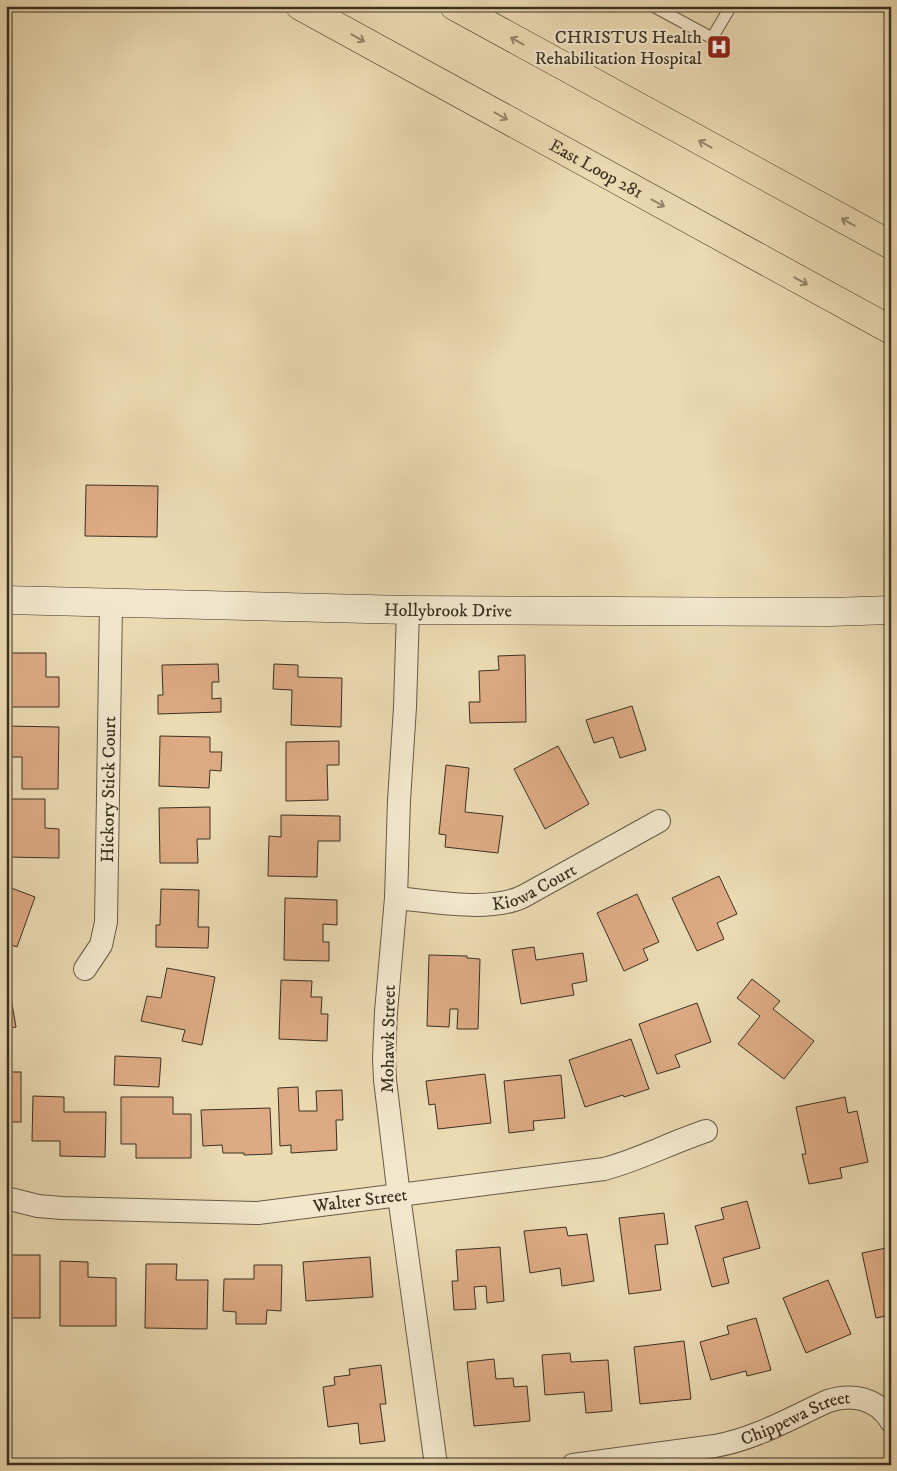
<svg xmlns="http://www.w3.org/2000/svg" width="897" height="1471" font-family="'IM FELL DW Pica',serif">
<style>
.building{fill:#ddaa83;stroke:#3a3022}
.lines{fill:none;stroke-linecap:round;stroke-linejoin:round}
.lane-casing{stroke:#665a46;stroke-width:13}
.street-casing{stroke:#665a46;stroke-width:24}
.secondary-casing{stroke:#3a3022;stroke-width:29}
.highway-casing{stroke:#3a3022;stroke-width:29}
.lane{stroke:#f2e7cd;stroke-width:11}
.street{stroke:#f2e7cd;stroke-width:22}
.secondary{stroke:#f2e7cd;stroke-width:28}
.highway{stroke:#ebdab2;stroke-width:28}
.oneway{stroke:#92856a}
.labels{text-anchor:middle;stroke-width:4.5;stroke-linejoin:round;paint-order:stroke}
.poi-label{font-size:18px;fill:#3a3022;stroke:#f2e7cd;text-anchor:end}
.street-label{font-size:18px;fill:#3a3022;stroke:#f2e7cd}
</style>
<rect width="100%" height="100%" fill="#ebdab2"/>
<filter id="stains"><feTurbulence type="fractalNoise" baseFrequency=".004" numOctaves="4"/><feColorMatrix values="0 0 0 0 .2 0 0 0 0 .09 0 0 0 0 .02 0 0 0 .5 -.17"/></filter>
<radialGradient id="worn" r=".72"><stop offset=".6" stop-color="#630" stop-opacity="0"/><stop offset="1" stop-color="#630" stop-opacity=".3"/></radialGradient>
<g class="building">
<polygon points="86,485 158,486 157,537 85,536"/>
<polygon points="6,653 46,653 46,677 59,677 59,707 6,707"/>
<polygon points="525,655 526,722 470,723 469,702 480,702 479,671 499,670 498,656"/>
<polygon points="218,664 219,682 212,682 212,699 221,698 221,712 158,714 158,695 163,695 162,665"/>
<polygon points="274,664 298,665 298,677 342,678 341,727 291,725 292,690 273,689"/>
<polygon points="632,706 646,750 620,758 613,737 594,743 586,720"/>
<polygon points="6,726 59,727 58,789 22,789 22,757 6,757"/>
<polygon points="160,736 210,737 210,752 222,752 221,771 210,770 209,788 159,786"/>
<polygon points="339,741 339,765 327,765 328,800 286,801 286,742"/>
<polygon points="558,746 589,804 545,829 514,769"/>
<polygon points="446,765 469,768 465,812 503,816 498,853 445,847 446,835 439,834"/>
<polygon points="6,799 45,799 45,828 59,829 59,858 6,857"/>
<polygon points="210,807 210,839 197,839 198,863 160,863 159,808"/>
<polygon points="281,815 340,816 340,841 318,841 317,877 268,876 269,836 281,837"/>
<polygon points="719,876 737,914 717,923 724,939 697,951 672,898"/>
<polygon points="6,886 35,897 17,947 6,943"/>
<polygon points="161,889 199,890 198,927 209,927 208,948 156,947 156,925 160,925"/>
<polygon points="637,894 659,942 643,949 648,960 624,971 597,913"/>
<polygon points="285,898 337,900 337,925 323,924 323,942 329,942 329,961 284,960"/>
<polygon points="534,947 536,960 583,953 587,981 572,984 574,995 521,1004 512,950"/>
<polygon points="429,955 467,956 467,958 480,959 478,1029 457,1029 458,1009 450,1009 449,1027 427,1026"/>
<polygon points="167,968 215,977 202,1045 182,1041 185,1030 141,1021 147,996 161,998"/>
<polygon points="6,969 16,1027 6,1029"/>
<polygon points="752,979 780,1001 773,1009 814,1041 784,1079 738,1044 760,1016 737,998"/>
<polygon points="281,980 312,981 311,997 322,997 321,1014 328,1014 327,1041 279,1039"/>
<polygon points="697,1003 711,1042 675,1055 680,1067 657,1074 639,1024"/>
<polygon points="631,1039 649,1089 624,1097 623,1095 585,1107 569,1060"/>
<polygon points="115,1056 161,1058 159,1087 114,1085"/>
<rect x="6" y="1072" width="15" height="50"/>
<polygon points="485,1074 491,1123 438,1129 435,1104 429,1105 426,1081"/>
<polygon points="561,1075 565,1118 533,1121 534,1130 509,1133 504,1081"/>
<polygon points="298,1087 299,1111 317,1111 316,1091 342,1090 343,1120 336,1120 337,1150 291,1153 291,1145 280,1146 278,1088"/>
<polygon points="33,1096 64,1097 64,1112 106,1112 105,1157 60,1156 60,1141 32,1141"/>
<polygon points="121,1097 173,1097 173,1114 191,1114 191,1158 136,1158 136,1144 121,1144"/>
<polygon points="845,1097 848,1113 857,1111 868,1162 840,1168 842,1178 809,1184 802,1154 806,1154 796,1107"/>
<polygon points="270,1108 272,1154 244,1155 244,1153 223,1153 222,1145 203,1146 201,1110"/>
<polygon points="747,1201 760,1248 723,1258 729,1283 712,1287 695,1226 724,1219 721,1208"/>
<polygon points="664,1213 668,1244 655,1245 661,1290 629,1294 619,1218"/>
<polygon points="566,1227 568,1236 587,1234 594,1281 562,1286 560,1268 530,1273 524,1231"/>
<polygon points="500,1247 504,1301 487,1303 486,1286 474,1287 476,1309 454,1310 452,1281 458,1281 456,1250"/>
<polygon points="891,1247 891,1315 876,1318 862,1253"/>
<rect x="6" y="1255" width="34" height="63"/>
<polygon points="370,1257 373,1297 306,1301 303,1262"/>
<polygon points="60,1261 88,1262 88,1277 116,1278 116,1326 60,1326"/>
<polygon points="146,1264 177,1264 176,1280 208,1280 207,1329 145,1328"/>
<polygon points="254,1265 282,1265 281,1311 267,1310 266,1324 236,1324 236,1312 223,1311 224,1279 254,1279"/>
<polygon points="828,1280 851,1334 806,1353 783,1298"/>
<polygon points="756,1318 771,1370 747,1376 746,1371 711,1380 700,1342 729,1334 727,1326"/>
<polygon points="684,1341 691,1399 640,1404 634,1347"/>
<polygon points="570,1353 571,1362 608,1360 612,1411 586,1413 584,1392 545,1395 542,1355"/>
<polygon points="494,1359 496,1379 513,1378 514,1387 527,1386 530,1421 474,1426 467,1362"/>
<polygon points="381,1365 386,1404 380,1404 385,1441 360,1444 358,1423 328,1427 323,1387 335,1385 334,1377 350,1375 349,1369"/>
</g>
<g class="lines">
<defs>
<polyline id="lane" points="653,6 712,38 731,6"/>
<g id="street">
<polyline points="408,610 405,707 399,800 396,898 386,1012 384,1058 385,1080 399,1196 436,1465"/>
<path id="s1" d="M396 898C433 901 491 913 524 896L659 821"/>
<path id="s2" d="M85 969 101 945 106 922 111 604"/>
<path id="s3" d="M6 1198 38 1206 62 1208 258 1213 604 1169C639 1160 672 1142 706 1131"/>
<path id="s4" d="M573 1465 715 1446C755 1439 791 1418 828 1401 852 1393 877 1398 891 1421"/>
</g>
<g id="secondary">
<path id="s5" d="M6 600 408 610 830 612 891 610"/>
</g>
<g id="highway">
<path id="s6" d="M300 6 891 330"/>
<polyline points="454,6 891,245"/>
</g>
</defs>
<use href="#lane" class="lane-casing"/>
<use href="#street" class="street-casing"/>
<use href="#secondary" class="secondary-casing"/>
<use href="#highway" class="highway-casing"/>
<use href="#lane" class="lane"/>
<use href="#street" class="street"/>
<use href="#secondary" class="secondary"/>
<use href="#highway" class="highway"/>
</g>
<defs><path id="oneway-shaft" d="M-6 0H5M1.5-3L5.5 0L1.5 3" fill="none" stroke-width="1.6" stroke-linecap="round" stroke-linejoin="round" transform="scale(1.25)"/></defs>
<g class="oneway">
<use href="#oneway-shaft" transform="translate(358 38) rotate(29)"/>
<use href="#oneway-shaft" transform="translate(517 41) rotate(-151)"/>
<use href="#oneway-shaft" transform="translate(501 116) rotate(29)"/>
<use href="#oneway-shaft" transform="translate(705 144) rotate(-151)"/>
<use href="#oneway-shaft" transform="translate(658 203) rotate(29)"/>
<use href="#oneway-shaft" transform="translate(848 222) rotate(-151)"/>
<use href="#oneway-shaft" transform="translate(801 281) rotate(29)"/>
</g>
<defs>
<symbol id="hospital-square" viewBox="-11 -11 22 22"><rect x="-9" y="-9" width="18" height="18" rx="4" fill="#8f2418" stroke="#f2e7cd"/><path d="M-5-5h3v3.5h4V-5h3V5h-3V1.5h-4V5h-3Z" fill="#fff"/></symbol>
</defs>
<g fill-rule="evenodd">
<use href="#hospital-square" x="705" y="33" width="28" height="28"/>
</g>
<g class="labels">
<g class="poi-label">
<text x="702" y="43">CHRISTUS Health<tspan x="702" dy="21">Rehabilitation Hospital</tspan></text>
</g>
<g class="street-label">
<text dy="6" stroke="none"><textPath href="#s6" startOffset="338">East Loop 281</textPath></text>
<text dy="6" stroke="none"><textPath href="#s5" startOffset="442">Hollybrook Drive</textPath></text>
<text dy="6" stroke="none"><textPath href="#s2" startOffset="185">Hickory Stick Court</textPath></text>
<text dy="6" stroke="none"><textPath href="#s1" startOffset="142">Kiowa Court</textPath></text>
<text transform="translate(388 1039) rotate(-89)" y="6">Mohawk Street</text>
<text dy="6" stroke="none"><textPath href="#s3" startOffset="356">Walter Street</textPath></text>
<text dy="6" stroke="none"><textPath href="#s4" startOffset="229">Chippewa Street</textPath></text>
</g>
</g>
<rect width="897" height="1471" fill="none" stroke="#ebdab2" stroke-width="25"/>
<rect x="8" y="8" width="882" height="1456" fill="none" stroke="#3a3022" stroke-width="2.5"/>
<rect x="12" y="12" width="872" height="1446" fill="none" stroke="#3a3022"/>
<rect width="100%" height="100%" filter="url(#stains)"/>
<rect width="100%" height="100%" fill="url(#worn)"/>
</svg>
